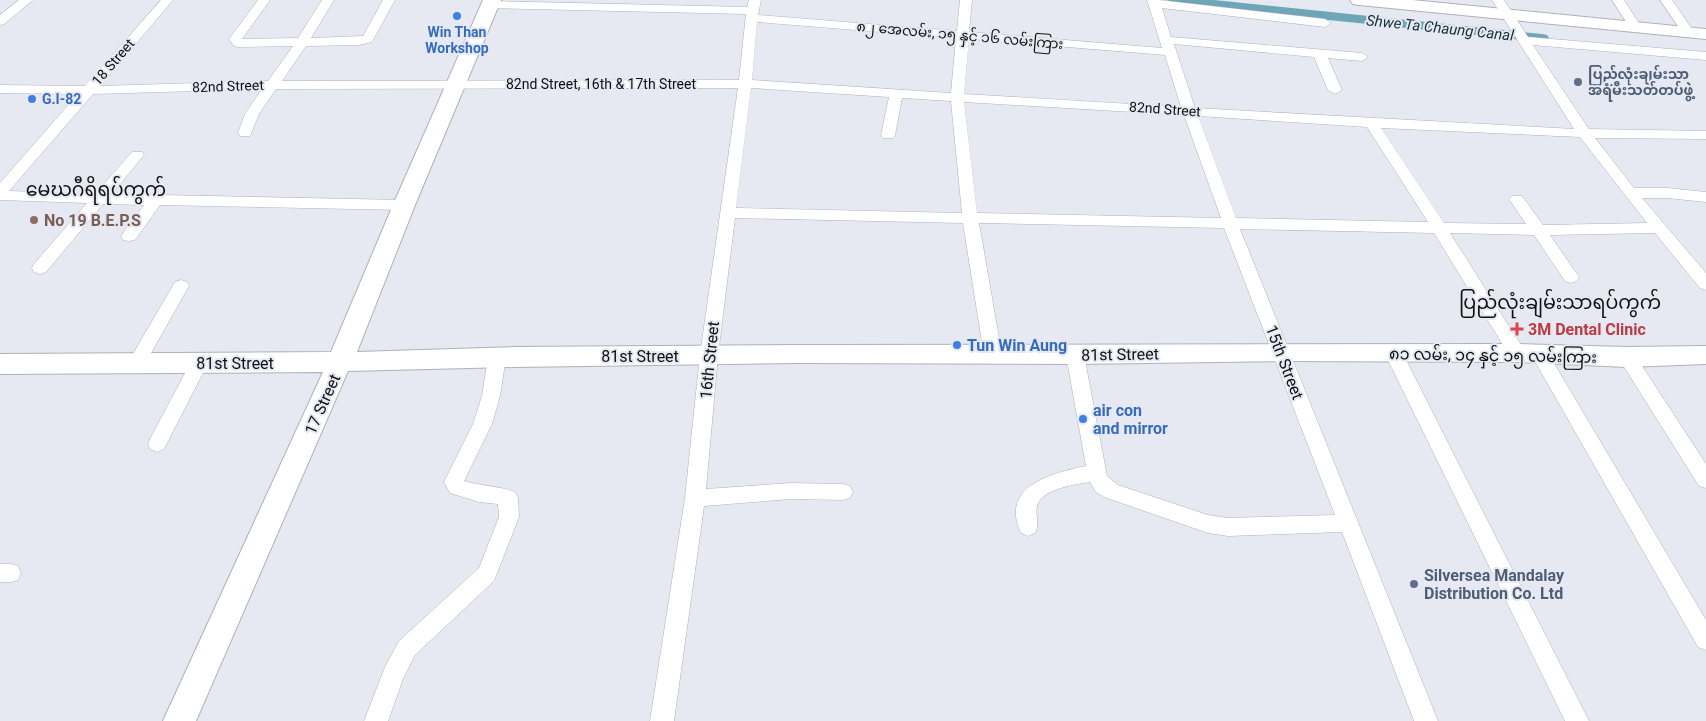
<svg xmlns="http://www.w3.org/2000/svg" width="1706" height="721" font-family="Roboto,'Noto Sans Myanmar',sans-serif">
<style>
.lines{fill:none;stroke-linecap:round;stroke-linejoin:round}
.canal{fill:#6ea6b7;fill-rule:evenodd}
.street-casing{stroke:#afb1b9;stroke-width:1}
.secondary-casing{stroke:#afb1b9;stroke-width:2}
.street{fill:#fff;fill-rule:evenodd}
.secondary{fill:#fff;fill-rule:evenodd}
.shop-dot{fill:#3f7fe0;stroke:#e6e9f2;stroke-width:2}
.service-dot{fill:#5c6f8a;stroke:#e6e9f2;stroke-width:2}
.education-dot{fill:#8d6e63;stroke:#e6e9f2;stroke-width:2}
.health-dot{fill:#e0444e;stroke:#e6e9f2;stroke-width:2}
.labels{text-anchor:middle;stroke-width:4;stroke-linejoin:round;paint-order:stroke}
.far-shop-label{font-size:14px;font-weight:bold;fill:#366cbe;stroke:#e6e9f2}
.far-street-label{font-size:14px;fill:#0f1013;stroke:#e6e9f2}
.far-service-label{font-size:14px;font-weight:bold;fill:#4e5e75;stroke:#e6e9f2;text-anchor:start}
.far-water-label{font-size:15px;font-style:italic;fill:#122f37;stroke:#e6e9f2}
.education-label{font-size:16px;font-weight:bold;fill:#785e54;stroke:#e6e9f2;text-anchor:start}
.health-label{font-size:16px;font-weight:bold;fill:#be3a42;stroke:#e6e9f2;text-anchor:start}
.shop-label{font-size:16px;font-weight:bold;fill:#366cbe;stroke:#e6e9f2;text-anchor:start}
.street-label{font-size:16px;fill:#0f1013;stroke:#e6e9f2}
.service-label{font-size:16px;font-weight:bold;fill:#4e5e75;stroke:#e6e9f2;text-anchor:start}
.quarter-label{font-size:19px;fill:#0f1013;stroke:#e6e9f2}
</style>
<rect width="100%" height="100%" fill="#e6e9f2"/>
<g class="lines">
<polygon class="canal" points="1167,0 1214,0 1542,34 1547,35 1549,38 1547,41 1542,42 1174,4"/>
<defs>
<g id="street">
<polygon points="19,0 33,0 4,24 0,25 0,15"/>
<path d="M161 0H173L100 86 268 81 293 46 238 47 234 46 229 39 258 0H270L242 39 298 38 322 0H334L311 38 363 36 383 0H395L372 42 359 45 306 46 282 81 739 80 746 14 485 8 483 5 489 1 747 7 749 0H761L758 15 957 31 960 0H972L969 32 1162 48 1147 0H1159L1325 19 1331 23 1325 27 1162 8 1171 37 1362 53 1368 57 1362 61 1328 58 1342 90 1335 94 1328 90 1314 57 1174 44 1195 108 1574 129 1492 0H1504L1528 37 1706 52V60L1533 45 1589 129 1706 131V139L1595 138 1634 188H1667L1706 192V202L1667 198H1642L1706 273V290L1700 288 1655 233 1550 235 1579 277 1577 281 1571 283 1565 281 1534 235 1450 233 1526 353 1523 358 1517 360 1511 358 1434 233 1240 229 1438 721H1414L1342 532 1228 536 1208 533 1104 497 1096 492 1090 482C1076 484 1041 489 1037 506 1035 516 1040 524 1035 533L1028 536 1021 533C999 486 1052 473 1086 466L1066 355 1069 350 1075 348 1081 350 1084 355 1107 476 1118 485 1208 515 1228 518 1335 515 1224 228 979 223 1002 355 999 360 993 362 987 360 984 355 963 223 735 218 718 355 706 489 791 483 843 484 850 486 853 492 850 498 843 500 791 499 704 506 674 721H650L685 498 700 355 738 88 276 89 259 114 250 136H240L238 133 245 114 262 89 93 94 9 191 95 194 132 152H142L144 155 112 194 404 200 409 201 412 205 409 209 404 210 160 205 135 240 129 241 123 240 121 236 144 205 103 204 46 272 40 274 34 272 32 268 34 264 87 203 0 200V183L78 94 0 93V85L85 86ZM757 22 956 38 951 93 752 80ZM969 39 1165 55 1181 107 964 94ZM751 88 889 97 881 135 883 138H893L895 135 902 98 951 101 962 213 736 208ZM964 102 1184 115 1221 218 977 213ZM1198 116 1367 127 1428 222 1236 218ZM1381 128 1580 137 1647 223 1543 225 1522 196H1512L1509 199 1526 224 1444 223Z"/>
<polygon points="1612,0 1624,0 1642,28 1640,31 1632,31"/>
<polygon points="1660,0 1672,0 1694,32 1692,35 1684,35"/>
<polygon points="181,280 187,282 189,286 142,369 136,371 130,369 127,364 130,359 175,282"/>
<polygon points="1539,346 1545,348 1706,620 1706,650 1698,647 1533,358 1530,353 1533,348"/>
<polygon points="1394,347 1400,349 1403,354 1589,721 1565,721 1385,354 1388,349"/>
<path d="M497 350 503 352 506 357 500 396 492 424 464 481C481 486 499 486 515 492L518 498 519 517 494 581 415 655 403 679 388 721H364L385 667 399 641 479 568 499 517 498 504 479 502 450 493 444 482 473 424 482 396 488 357 491 352Z"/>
<polygon points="1627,350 1633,352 1706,464 1706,488 1699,486 1621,362 1618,357 1621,352"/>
<polygon points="199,356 205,358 208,363 164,449 157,452 150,449 148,444 150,439 193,358"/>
<polygon points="0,564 11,564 18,566 21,573 18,580 11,582 0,582"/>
</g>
<g id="secondary">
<polygon points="483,0 501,0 415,205 357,352 514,347 798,345 1517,344 1627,347 1706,346 1706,364 1627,367 1517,362 1281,361 1075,364 798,363 514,367 348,371 196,721 163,721 323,372 0,374 0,354 331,352 393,205"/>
<polygon points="1350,0 1412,0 1706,29 1706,39 1359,5 1353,4"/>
</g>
</defs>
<use href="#street" class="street-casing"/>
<use href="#secondary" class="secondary-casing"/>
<use href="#street" class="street"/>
<use href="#secondary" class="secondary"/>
</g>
<g class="shop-dot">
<circle cx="457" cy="16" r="5"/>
<circle cx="32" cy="99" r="5"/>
<circle cx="957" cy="345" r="5"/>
<circle cx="1083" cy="419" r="5"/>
</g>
<g class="service-dot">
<circle cx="1578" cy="82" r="5"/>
<circle cx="1414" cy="584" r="5"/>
</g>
<circle class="education-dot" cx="34" cy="220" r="5"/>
<path class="health-dot" d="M1514.5 321.5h5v5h5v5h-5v5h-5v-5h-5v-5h5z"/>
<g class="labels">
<g class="far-shop-label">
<text x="457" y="37">Win Than<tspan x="457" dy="16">Workshop</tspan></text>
<text x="42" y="104" text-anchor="start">G.I-82</text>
</g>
<g class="far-street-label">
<text transform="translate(960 35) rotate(5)" y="5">၈၂ အေလမ်း, ၁၅ နှင့် ၁၆ လမ်းကြား</text>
<text transform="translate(113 62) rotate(-49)" y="5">18 Street</text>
<text x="601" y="89">82nd Street, 16th &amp; 17th Street</text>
<text transform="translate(228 86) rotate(-2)" y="5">82nd Street</text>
<text transform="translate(1165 109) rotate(4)" y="5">82nd Street</text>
</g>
<g class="far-service-label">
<text x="1588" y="79">ပြည်လုံးချမ်းသာ<tspan x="1588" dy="16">အရံမီးသတ်တပ်ဖွဲ့</tspan></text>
</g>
<g class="far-water-label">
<text transform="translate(1440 28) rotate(6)" y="5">Shwe Ta Chaung Canal</text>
</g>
<g class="education-label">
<text x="44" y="226">No 19 B.E.P.S</text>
</g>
<g class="health-label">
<text x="1528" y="335">3M Dental Clinic</text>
</g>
<g class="shop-label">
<text x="967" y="351">Tun Win Aung</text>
<text x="1093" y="416">air con<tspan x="1093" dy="18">and mirror</tspan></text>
</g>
<g class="street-label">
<text transform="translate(1120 354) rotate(-1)" y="6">81st Street</text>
<text transform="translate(1493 355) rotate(1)" y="6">၈၁ လမ်း, ၁၄ နှင့် ၁၅ လမ်းကြား</text>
<text x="640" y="362">81st Street</text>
<text transform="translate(709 360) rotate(-84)" y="6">16th Street</text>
<text transform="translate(1285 362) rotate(69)" y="6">15th Street</text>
<text x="235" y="369">81st Street</text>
<text transform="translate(322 404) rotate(-66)" y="6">17 Street</text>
</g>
<g class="service-label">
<text x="1424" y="581">Silversea Mandalay<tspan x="1424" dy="18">Distribution Co. Ltd</tspan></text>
</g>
<g class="quarter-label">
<text x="96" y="196">မေဃဂီရိရပ်ကွက်</text>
<text x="1560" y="309">ပြည်လုံးချမ်းသာရပ်ကွက်</text>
</g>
</g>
</svg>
